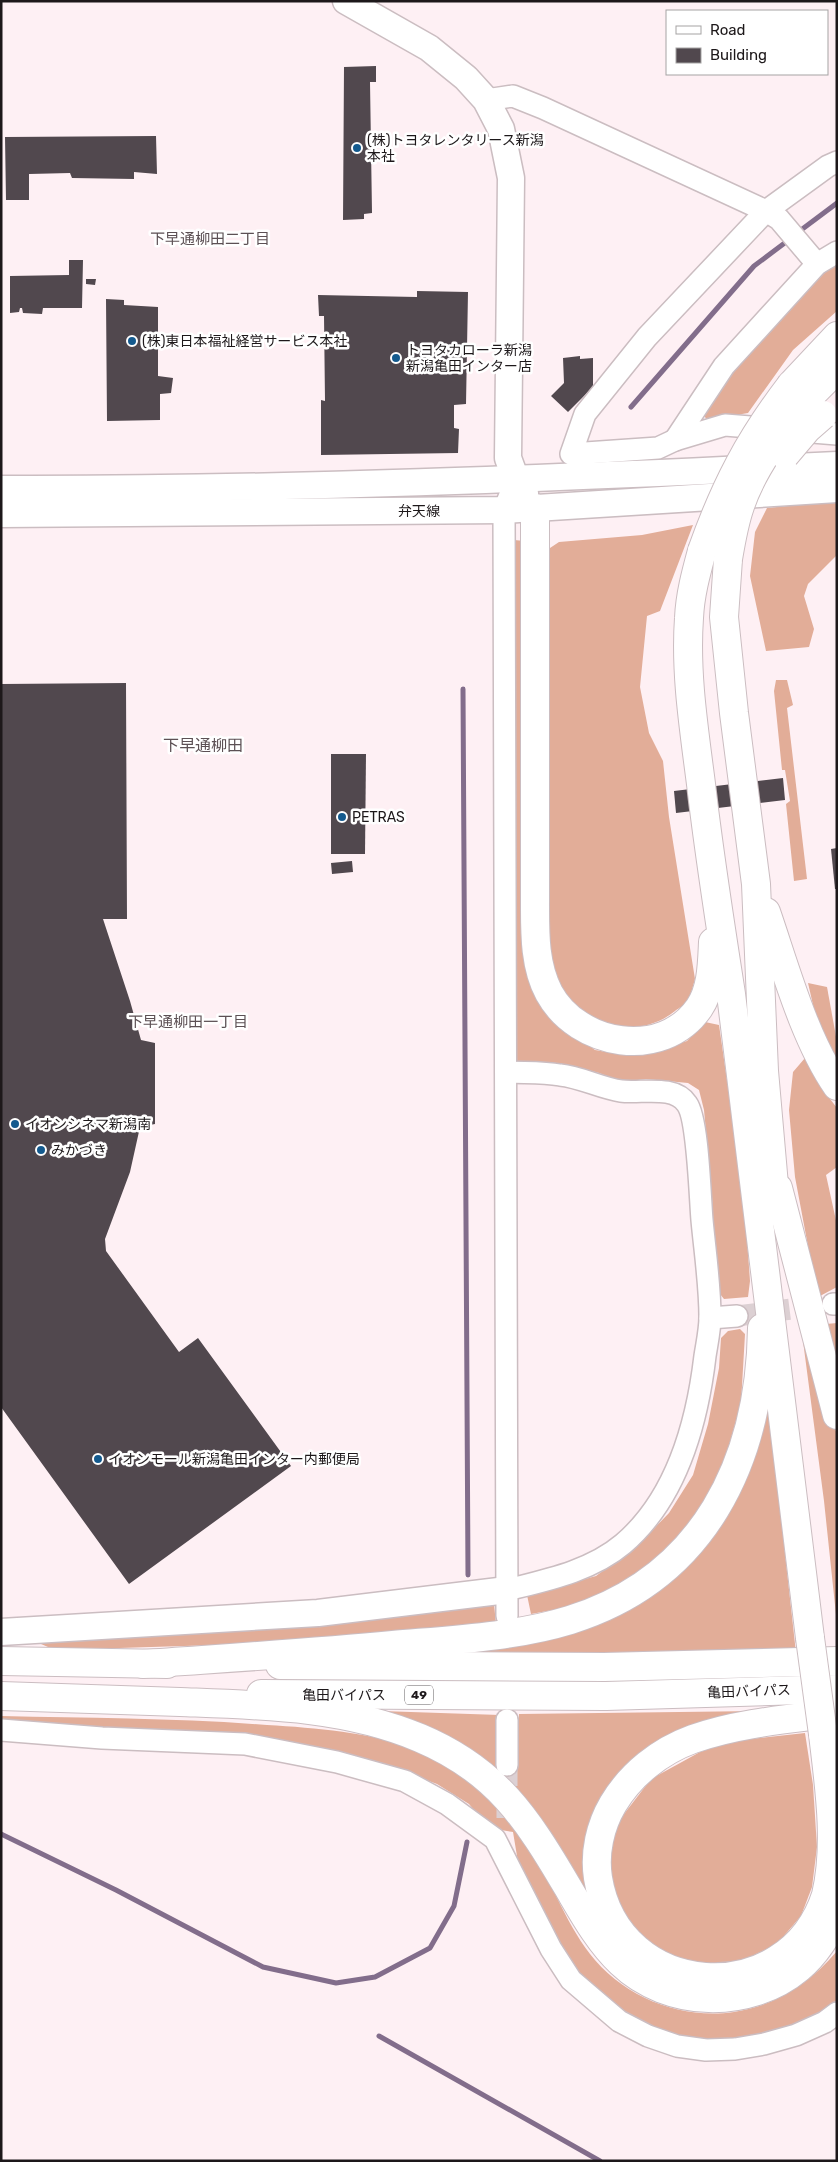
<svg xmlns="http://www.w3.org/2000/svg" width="838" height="2162" font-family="Rubik,'Noto Sans JP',sans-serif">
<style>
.forest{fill:#e2ad98}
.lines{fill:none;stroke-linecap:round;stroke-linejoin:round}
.stream{stroke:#826d8b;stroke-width:5}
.building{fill:#51484e}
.minor-tunnel{stroke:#dcd0d3;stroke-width:21;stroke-dasharray:21 11;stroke-linecap:butt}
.minor-casing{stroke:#cbbdc1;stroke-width:24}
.tertiary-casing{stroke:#cbbdc1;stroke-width:29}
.trunk-casing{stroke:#cbbdc1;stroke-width:30}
.motorway-casing{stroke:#cbbdc1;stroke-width:30}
.minor{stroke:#fff;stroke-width:21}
.tertiary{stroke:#fff;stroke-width:26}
.trunk{stroke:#fff;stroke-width:28}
.motorway{stroke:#fff;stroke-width:28}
.motorway-bridge-casing{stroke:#cbbdc1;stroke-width:30;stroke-linecap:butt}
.motorway-bridge{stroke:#fff;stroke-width:28}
.poi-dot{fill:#145a8e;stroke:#fff;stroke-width:2}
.labels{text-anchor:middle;stroke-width:5;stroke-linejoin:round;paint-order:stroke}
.shield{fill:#fff;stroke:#615d5f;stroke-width:1}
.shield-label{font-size:12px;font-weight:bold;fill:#1d181a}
.poi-label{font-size:14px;fill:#1d181a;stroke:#fff;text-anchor:start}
.street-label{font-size:14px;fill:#1d181a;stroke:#fff}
.neighbourhood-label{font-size:15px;fill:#5c5054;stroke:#fff}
.quarter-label{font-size:16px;fill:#5c5054;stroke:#fff}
</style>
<rect width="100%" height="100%" fill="#fef0f4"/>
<g class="forest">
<polygon points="837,264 837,311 793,350 748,413 707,420 701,411 708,396 820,275"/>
<polygon points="837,501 837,555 808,584 804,596 814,629 809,647 766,651 750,576 755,532 767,508"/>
<path d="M693 525 660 611 647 616 640 687 649 733 663 761 669 817 695 979C693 986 691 995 687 1001 685 1005 679 1008 675 1011 643 1037 595 1031 569 998 553 977 551 950 546 925L550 548 559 542 642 535Z"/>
<polygon points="514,540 525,541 526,958 572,1033 595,1050 624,1055 657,1050 687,1041 705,1022 719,1025 744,1197 750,1281 748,1297 724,1299 716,1289 712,1197 704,1110 699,1090 688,1083 646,1079 622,1082 599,1073 568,1065 516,1061"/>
<polygon points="776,680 787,680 793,705 787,708 807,879 794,881 786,804 790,801 785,770 782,770 774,691"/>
<polygon points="808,983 827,987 837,1042 837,1065 816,1018"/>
<polygon points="805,1058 827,1095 837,1108 837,1167 826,1175 837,1225 837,1287 820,1296 814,1278 795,1177 789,1110 793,1072"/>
<polygon points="837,1323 837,1368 826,1324"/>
<polygon points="740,1329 745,1334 741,1403 720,1477 700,1518 632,1582 574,1606 531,1614 527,1595 596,1576 638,1545 669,1513 693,1475 708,1424 719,1368 721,1338 728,1331"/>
<polygon points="803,1341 809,1342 837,1435 837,1624 824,1501"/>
<polygon points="759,1408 769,1408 796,1653 456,1654 651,1595 689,1564 721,1519"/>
<polygon points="494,1604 496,1624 314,1642 55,1650 34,1641 359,1621 450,1611"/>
<polygon points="381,1711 500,1715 503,1785"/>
<polygon points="759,1711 630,1769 593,1906 514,1789 519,1714"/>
<path d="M1 1716C90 1718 178 1718 267 1725 317 1728 368 1732 417 1749 432 1754 460 1770 473 1779 483 1786 521 1831 528 1842 550 1878 564 1920 590 1954 623 1997 681 2020 734 2012 777 2005 809 1984 837 1951V2000L815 2016 779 2033 708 2042 671 2035 622 2013 584 1982 561 1948 518 1862 513 1832 489 1828 469 1804 437 1784 386 1765 1 1726Z"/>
<polygon points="805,1733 813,1785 817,1847 812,1887 801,1916 777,1944 740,1962 702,1967 661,1954 635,1931 617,1903 607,1864 614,1827 651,1779 700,1752 732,1741"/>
</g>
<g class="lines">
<g class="stream">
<polyline points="797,233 837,203"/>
<polyline points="631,407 754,266 790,239"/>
<polyline points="463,689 468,1575"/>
<polyline points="1,1834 116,1890 263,1967 336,1983 375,1977 430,1948 454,1906 467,1842"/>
<polyline points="379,2036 600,2161"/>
</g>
</g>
<g class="building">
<polygon points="376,66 376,82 370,82 372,213 364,214 364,219 343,220 344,67"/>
<polygon points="156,136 157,174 134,172 134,179 72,178 70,173 29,174 29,200 6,200 5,137"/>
<polygon points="69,260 83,260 82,308 43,308 42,314 23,313 22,308 20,308 19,312 10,313 10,276 69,275"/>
<polygon points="86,279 96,279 95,285 86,284"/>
<polygon points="417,291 468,292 466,404 454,405 454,428 459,429 458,453 321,455 321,400 325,401 324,316 319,316 318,295 417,297"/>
<polygon points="106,299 124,300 124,305 158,307 158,376 173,378 171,393 160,394 160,420 107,421"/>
<polygon points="580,356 580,359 593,358 593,387 568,412 551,396 564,383 563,358"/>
<polygon points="126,683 127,919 103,919 130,1001 141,1040 155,1043 155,1124 140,1127 130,1172 105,1239 106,1251 179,1352 198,1338 291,1466 129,1584 1,1407 1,684"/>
<polygon points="331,754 366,754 365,854 331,854"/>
<polygon points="783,778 785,800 676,813 674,791"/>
<polygon points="837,848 837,889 835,889 831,849"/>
<polygon points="352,861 353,872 332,874 331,863"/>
</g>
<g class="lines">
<g class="minor-tunnel">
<polyline points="737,1316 823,1305"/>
<polyline points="507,1710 507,1618"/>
<polyline points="507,1765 507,1829"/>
</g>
<defs>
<g id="minor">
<polyline points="486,100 513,96 543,108 766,211 779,219 817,264"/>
<polyline points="837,162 828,166 766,211 647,337 585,414 571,454 658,448 675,440 725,425 837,434"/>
<polyline points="675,440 724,366 817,264 837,252"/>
<path d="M506 1072C524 1073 543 1072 560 1075 581 1077 600 1088 621 1091 640 1094 674 1084 687 1104 698 1119 700 1197 702 1220 705 1252 710 1285 710 1317 710 1330 707 1343 705 1356 697 1424 677 1498 623 1544 591 1571 547 1580 507 1590"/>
<polyline points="833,1304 837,1304"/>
<polyline points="710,1318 737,1316"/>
<polyline points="507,1616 504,510 516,480"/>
<polyline points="507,1720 507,1765"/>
<polyline points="1,1730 102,1738 245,1744 337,1762 405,1781 447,1804 495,1839 551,1949 571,1980 619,2021 648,2036 677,2046 706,2050 735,2049 764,2044 796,2035 825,2022 837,2013"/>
</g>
<g id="tertiary">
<polyline points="346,1 429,48 466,78 486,100 501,129 511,178 508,458 516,480 525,493"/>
<path d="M1 489C280 490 558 478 837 465"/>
<polyline points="1,514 504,510 837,489"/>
<polyline points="1,1632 318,1613 507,1590"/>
</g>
<g id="trunk">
<polyline points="1,1661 167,1664"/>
<polyline points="280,1665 604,1667 837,1661"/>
<polyline points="261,1694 606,1696 837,1689"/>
</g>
<g id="motorway">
<polyline points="791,385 837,336"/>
<polyline points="807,399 837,369"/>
<path d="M535 508V901C535 931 534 965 549 993 578 1046 662 1061 699 1008 712 989 712 963 713 942"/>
<path d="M702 551C696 573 690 595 689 618 685 673 694 729 701 784 709 854 720 924 731 994L810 1638"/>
<polyline points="728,559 724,617 734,713 756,884 764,1071 776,1208"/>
<path d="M766 912C785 967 804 1038 837 1086"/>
<polyline points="778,1188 837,1415"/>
<path d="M143 1664C227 1658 310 1653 393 1645 450 1640 515 1637 570 1620 704 1578 760 1462 762 1328"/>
<path d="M1 1696C61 1698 120 1700 180 1702 260 1705 345 1706 420 1738 496 1770 527 1818 567 1886 583 1913 598 1941 621 1963 668 2008 749 2010 799 1968 816 1954 827 1935 837 1916"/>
<path d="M823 1734C829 1785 838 1844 826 1895 788 2013 618 2001 598 1878 594 1853 600 1826 613 1804 631 1774 660 1751 693 1739 738 1723 789 1719 837 1713"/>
</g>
</defs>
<use href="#minor" class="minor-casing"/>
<use href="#tertiary" class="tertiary-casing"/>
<use href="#trunk" class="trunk-casing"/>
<use href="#motorway" class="motorway-casing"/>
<use href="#minor" class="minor"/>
<use href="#tertiary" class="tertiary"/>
<use href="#trunk" class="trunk"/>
<use href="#motorway" class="motorway"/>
<defs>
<g id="motorway-bridge">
<polyline points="785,455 807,429 823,415"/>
<path d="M702 551C725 486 749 440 791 385"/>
<path d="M728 559C731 541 734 523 740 506 753 467 781 431 807 399"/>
<polyline points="810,1638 823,1734"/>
</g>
</defs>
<use href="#motorway-bridge" class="motorway-bridge-casing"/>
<use href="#motorway-bridge" class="motorway-bridge"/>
</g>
<g class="poi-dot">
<circle cx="357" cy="148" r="5"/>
<circle cx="132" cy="341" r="5"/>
<circle cx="396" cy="358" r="5"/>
<circle cx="342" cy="817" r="5"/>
<circle cx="15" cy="1124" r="5"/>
<circle cx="41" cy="1150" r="5"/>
<circle cx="98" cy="1459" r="5"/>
</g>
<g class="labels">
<rect class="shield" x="405" y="1685.5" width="28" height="19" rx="4"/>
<g class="shield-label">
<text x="419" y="1699">49</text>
</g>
<g class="poi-label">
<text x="367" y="145">(株)トヨタレンタリース新潟<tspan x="367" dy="16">本社</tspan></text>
<text x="142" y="346">(株)東日本福祉経営サービス本社</text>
<text x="406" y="355">トヨタカローラ新潟<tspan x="406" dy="16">新潟亀田インター店</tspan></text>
<text x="352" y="822">PETRAS</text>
<text x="25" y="1129">イオンシネマ新潟南</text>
<text x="51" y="1155">みかづき</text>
<text x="108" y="1464">イオンモール新潟亀田インター内郵便局</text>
</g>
<g class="street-label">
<text x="419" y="516">弁天線</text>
<text transform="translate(749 1691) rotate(-2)" y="5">亀田バイパス</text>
<text x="344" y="1700">亀田バイパス</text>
</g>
<g class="neighbourhood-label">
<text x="210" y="244">下早通柳田二丁目</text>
<text x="188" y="1027">下早通柳田一丁目</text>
</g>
<g class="quarter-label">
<text x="203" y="751">下早通柳田</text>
</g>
</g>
<rect width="838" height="2162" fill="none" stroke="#1d181a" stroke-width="5"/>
<rect x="666" y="10" width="162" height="65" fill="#ffffff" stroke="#a5a3a3"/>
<rect x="676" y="26" width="25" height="8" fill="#ffffff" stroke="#a5a3a3"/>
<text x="710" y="35" font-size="15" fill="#1d181a">Road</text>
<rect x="676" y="48" width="25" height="15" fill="#51484e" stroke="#a5a3a3"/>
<text x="710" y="60" font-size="15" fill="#1d181a">Building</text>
</svg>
